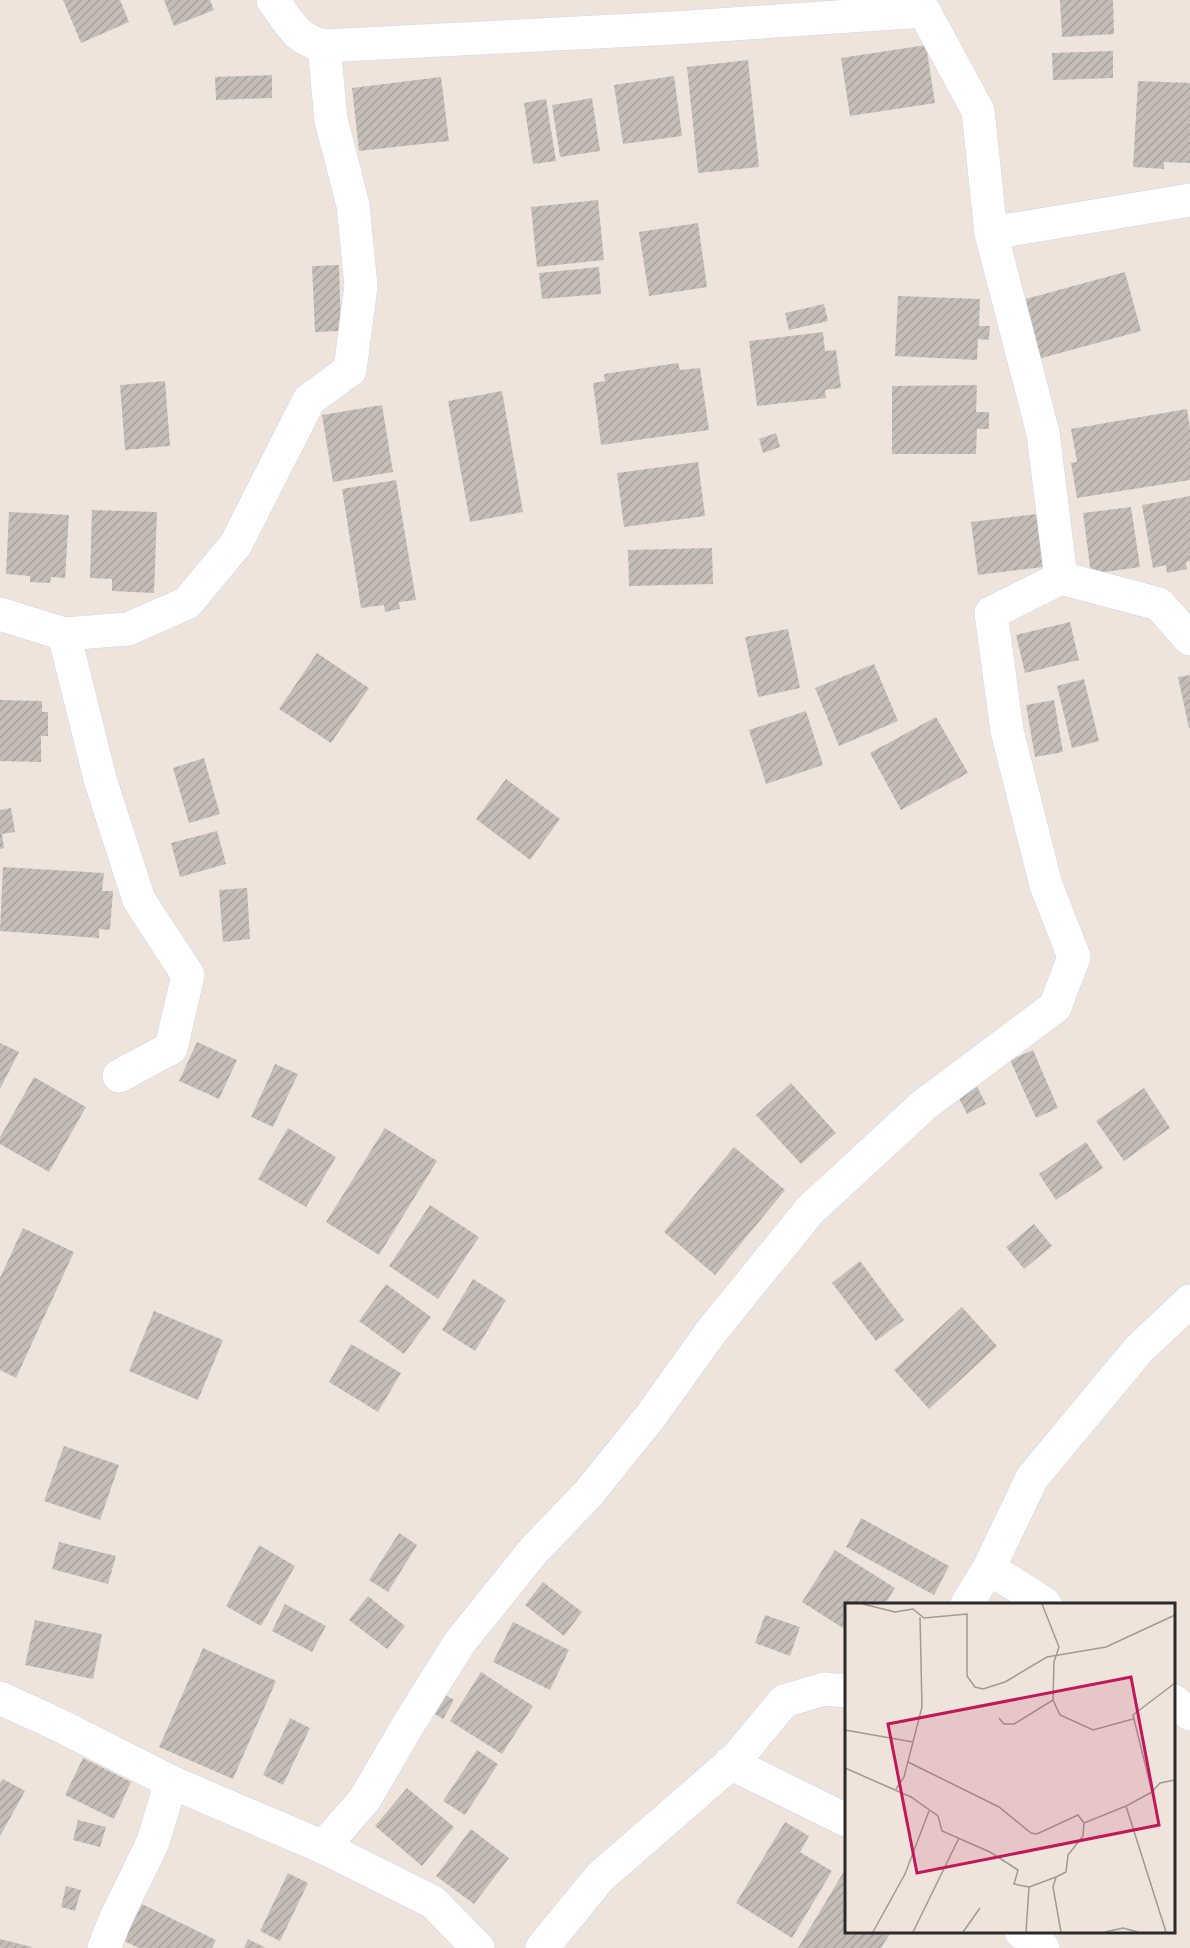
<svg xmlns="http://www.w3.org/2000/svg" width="1190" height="1948" font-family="Rubik,sans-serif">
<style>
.building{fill:url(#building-hatch)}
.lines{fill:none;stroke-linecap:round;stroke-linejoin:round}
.minor-casing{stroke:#d0d6e5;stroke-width:34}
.minor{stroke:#fff;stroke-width:33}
.inset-road{fill:none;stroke:#a09a94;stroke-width:1.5}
.view{fill:#c2185b;fill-opacity:0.15;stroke:#c2185b;stroke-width:3}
.inset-edge{fill:none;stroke:#2a2a2a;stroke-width:3}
</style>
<defs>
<pattern id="building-hatch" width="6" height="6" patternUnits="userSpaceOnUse" patternTransform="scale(1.5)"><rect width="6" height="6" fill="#c5beb8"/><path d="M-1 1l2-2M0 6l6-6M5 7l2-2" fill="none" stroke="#a9a39e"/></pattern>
</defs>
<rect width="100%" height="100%" fill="#eee4db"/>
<g class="building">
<polygon points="63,0 120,0 129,22 81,43"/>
<polygon points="164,0 210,0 214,10 174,26"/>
<polygon points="1060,0 1113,0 1114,34 1062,37"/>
<polygon points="926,45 935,103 850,116 841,58"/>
<polygon points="1113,51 1113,78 1053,80 1052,53"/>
<polygon points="748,60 759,167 698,173 687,67"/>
<polygon points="272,75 272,98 216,100 215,77"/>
<polygon points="674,76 682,136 623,144 614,85"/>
<polygon points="441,77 449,141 359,151 352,88"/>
<polygon points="1138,81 1190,83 1190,163 1164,162 1164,169 1133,167"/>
<polygon points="592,98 600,151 560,157 552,105"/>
<polygon points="546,99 556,161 533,164 524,103"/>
<polygon points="598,200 604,260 537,267 531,207"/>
<polygon points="698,223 707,287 649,296 639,232"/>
<polygon points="339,265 341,331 315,332 312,266"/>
<polygon points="599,267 601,294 542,299 539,273"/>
<polygon points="1125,272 1141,331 1038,359 1022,300"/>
<polygon points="898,296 980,299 979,326 990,326 989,340 978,339 977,360 895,356"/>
<polygon points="824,304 828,321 789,330 785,313"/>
<polygon points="823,332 825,351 836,350 841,388 825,390 826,398 757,406 749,341"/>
<polygon points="678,363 680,370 700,368 709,430 601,445 593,383 605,381 604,374"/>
<polygon points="165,381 170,446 125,450 120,385"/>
<polygon points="977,385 976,412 989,412 989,429 977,429 976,454 892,454 892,386"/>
<polygon points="502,391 523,512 470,522 448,401"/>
<polygon points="382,405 393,472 333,482 322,415"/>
<polygon points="1187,409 1190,429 1190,480 1077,498 1071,463 1077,462 1071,429"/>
<polygon points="776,433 780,447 763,453 759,439"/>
<polygon points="698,462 705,516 624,527 617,473"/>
<polygon points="396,480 416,600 399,602 400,609 385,612 384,605 361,608 342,489"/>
<polygon points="1190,496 1190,561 1186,562 1187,569 1167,573 1166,565 1153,568 1142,505"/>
<polygon points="1131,507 1140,567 1091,574 1083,513"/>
<polygon points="92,510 157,512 154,593 112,591 112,579 90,578"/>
<polygon points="9,512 69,515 65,578 51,577 50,583 30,582 30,576 6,574"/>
<polygon points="1037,514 1043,567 978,575 971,522"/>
<polygon points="712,548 713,584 629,586 628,550"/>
<polygon points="1070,622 1079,660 1025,673 1016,635"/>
<polygon points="788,629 800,688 758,697 745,637"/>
<polygon points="317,653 369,688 331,743 279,709"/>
<polygon points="874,664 898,721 839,746 815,688"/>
<polygon points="1190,675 1190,728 1189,728 1178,677"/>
<polygon points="1084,679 1099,741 1072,748 1057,686"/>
<polygon points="0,700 42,701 42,712 48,712 48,736 41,736 41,762 0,761"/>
<polygon points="1054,700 1063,752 1035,757 1026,705"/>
<polygon points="806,711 823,765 766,784 749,730"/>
<polygon points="936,717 968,773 901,810 870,753"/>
<polygon points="204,758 220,814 189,823 173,768"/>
<polygon points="506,779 560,819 530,860 476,819"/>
<polygon points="11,808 15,832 2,834 4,848 0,849 0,810"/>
<polygon points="217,831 226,864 180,877 171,843"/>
<polygon points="3,867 104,873 102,891 113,891 110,930 99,929 99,938 0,931"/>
<polygon points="247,888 250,939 223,942 219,890"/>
<polygon points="197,1042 237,1060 219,1099 179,1081"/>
<polygon points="0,1043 19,1052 0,1089"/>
<polygon points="1033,1050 1058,1108 1036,1118 1010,1060"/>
<polygon points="275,1064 298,1074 273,1127 251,1117"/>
<polygon points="34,1077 86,1107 49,1172 0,1144 0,1137"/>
<polygon points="973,1079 986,1104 967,1114 954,1088"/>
<polygon points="791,1083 836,1133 801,1164 756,1115"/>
<polygon points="1144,1088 1170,1128 1124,1161 1096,1121"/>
<polygon points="288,1128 336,1157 306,1207 258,1179"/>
<polygon points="385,1128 437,1161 379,1255 326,1222"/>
<polygon points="1086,1142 1103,1168 1056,1200 1039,1174"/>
<polygon points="734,1147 785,1190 715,1275 664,1232"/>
<polygon points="430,1205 479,1237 438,1299 389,1266"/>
<polygon points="1034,1224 1052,1246 1024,1269 1006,1247"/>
<polygon points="23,1228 74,1252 16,1378 0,1370 0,1278"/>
<polygon points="860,1261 904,1320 876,1341 832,1283"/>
<polygon points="473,1279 506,1300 475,1351 442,1330"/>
<polygon points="386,1284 431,1317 404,1354 359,1321"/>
<polygon points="962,1307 997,1346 929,1409 894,1370"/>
<polygon points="154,1311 223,1340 198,1400 129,1371"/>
<polygon points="351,1344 401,1373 378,1412 329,1382"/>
<polygon points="64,1446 119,1465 100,1520 44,1501"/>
<polygon points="861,1518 949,1566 934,1595 846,1547"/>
<polygon points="399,1533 417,1545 388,1592 369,1580"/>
<polygon points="59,1542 116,1556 108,1584 52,1569"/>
<polygon points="259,1545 295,1566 261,1626 226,1606"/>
<polygon points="835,1550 895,1588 885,1604 846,1604 846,1630 802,1602"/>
<polygon points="543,1582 582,1612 564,1636 525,1605"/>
<polygon points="368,1596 405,1626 387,1649 349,1620"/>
<polygon points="285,1604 326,1626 312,1652 272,1631"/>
<polygon points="765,1615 800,1627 790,1656 755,1643"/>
<polygon points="35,1620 102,1634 93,1679 25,1665"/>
<polygon points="513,1622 569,1650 550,1690 493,1662"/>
<polygon points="203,1648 276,1681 233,1779 159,1747"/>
<polygon points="481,1672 533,1706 502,1754 450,1721"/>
<polygon points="441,1692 454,1700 443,1719 430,1711"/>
<polygon points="290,1718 310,1728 283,1785 263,1775"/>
<polygon points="477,1750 498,1764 465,1815 443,1801"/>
<polygon points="83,1758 131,1782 114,1819 65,1795"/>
<polygon points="3,1779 25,1791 0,1836 0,1783"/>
<polygon points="407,1788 454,1827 422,1866 375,1826"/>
<polygon points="78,1820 106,1827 100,1847 73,1840"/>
<polygon points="785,1822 809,1836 800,1852 832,1871 792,1938 736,1903"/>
<polygon points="471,1829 509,1858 474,1904 436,1876"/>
<polygon points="846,1868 846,1932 891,1932 881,1948 798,1948"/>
<polygon points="288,1873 308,1883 280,1941 260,1931"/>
<polygon points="66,1886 81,1890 75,1911 61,1907"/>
<polygon points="142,1904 216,1940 212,1948 139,1948 124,1941"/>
<polygon points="0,1939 32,1947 31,1948 0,1948"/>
<polygon points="248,1939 266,1948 244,1948"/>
</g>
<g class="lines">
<defs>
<g id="minor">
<path d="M273 0C290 24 295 38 324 46L674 28 924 11 978 111 991 233 1190 200"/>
<polyline points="991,233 1043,433 1061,578 1159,604 1190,639"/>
<polyline points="0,614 64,634 100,779 139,900 188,975 171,1048 119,1076"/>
<polyline points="64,634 128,629 187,603 236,544 309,400 350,370 361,286 353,205 331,120 324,46"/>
<polyline points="989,1568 1045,1604"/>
<polyline points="967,1604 989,1568 1032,1478 1139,1349 1190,1301"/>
<polyline points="0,1698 59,1725 171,1782 323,1847 433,1902 478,1948"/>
<polyline points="1174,1701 1190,1714"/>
<polyline points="730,1763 846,1820"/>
<polyline points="323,1847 365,1799 408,1725 460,1642 535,1549 588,1494 650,1417 711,1332 810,1210 925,1104 1055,1007 1074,957 1046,885 1007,731 991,613 1061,578"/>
<polyline points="1021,1932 1043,1948"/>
<polyline points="104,1948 116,1918 153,1842 171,1782"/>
<polyline points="542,1948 600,1877 737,1758 784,1701 824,1689 846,1691"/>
</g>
</defs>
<use href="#minor" class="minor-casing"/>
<use href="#minor" class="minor"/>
</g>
<g transform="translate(845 1603)">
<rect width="330" height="330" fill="#eee4db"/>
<path class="inset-road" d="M18 1 50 9 68 6 79 15 122 11V73L130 84 138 86 160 79 202 54 261 44 330 12M208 97 215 112 248 127 288 116M154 115 159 121H169L208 97 209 59 214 44 197 1M0 127 68 139M63 159 154 204 186 230 192 231 233 212 239 220M0 165 66 194 93 213 97 228 145 249 173 267 169 281 184 284M51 186 59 174 77 104 75 14M307 189 315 180 330 177M28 329 60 271 84 208M68 329 114 235M118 329 135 305M181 329 184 284 211 274M216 329 208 284 211 274 221 269 223 252 238 233 239 220 281 203M260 329 278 325 293 329M321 329 281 203 307 189 288 112 330 80"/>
<path class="view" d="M286 74 314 222 72 270 43 121Z"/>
<rect width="330" height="330" class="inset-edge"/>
</g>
</svg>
